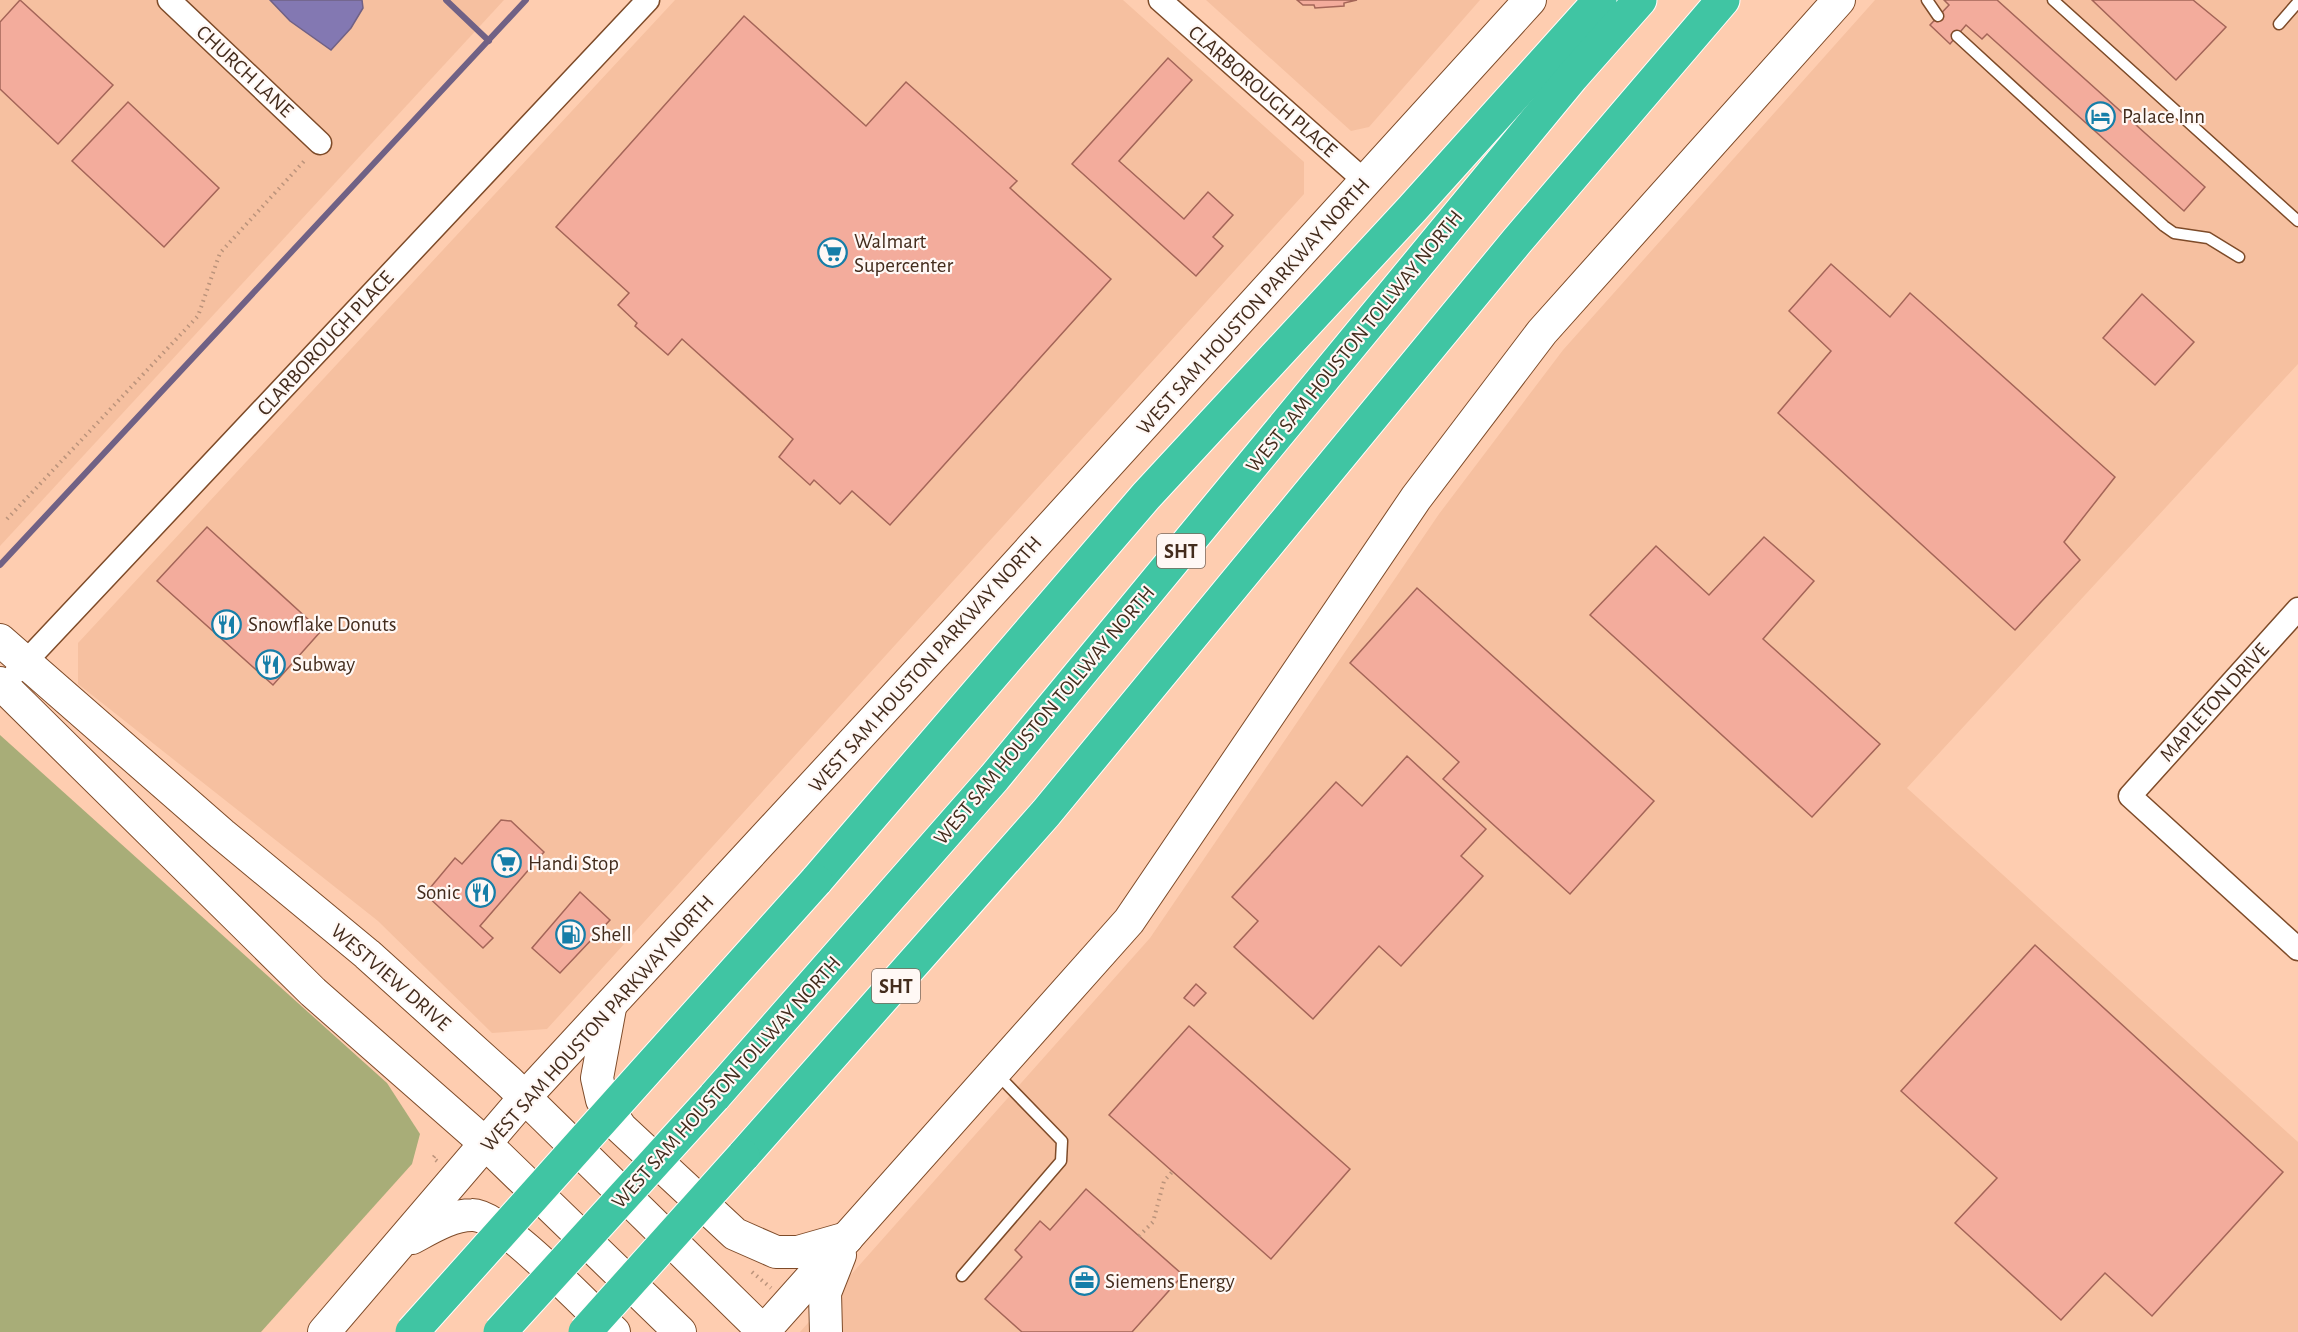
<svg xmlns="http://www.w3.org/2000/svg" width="2298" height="1332" font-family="'Alegreya Sans',sans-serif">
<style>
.built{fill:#f6c0a0}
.green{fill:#a8ad78}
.water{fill:#8378b2;stroke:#706185;stroke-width:1.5}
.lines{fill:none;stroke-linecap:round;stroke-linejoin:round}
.stream{stroke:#706185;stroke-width:6}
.building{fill:#f3ac9c;stroke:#a46558;stroke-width:1.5}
.lane-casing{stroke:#7e4b29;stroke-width:13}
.street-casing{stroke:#7e4b29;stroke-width:25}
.secondary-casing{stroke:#7e4b29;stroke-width:34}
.highway-casing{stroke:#fff;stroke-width:35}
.path{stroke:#bb937b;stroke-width:4;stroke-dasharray:1.5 4.5;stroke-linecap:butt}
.lane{stroke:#fff;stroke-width:10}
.street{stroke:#fff;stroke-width:22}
.secondary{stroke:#fff;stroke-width:32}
.highway{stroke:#40c5a3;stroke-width:33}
.highway-bridge-casing{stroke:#fff;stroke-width:35;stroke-linecap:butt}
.highway-bridge{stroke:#40c5a3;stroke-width:33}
.labels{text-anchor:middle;stroke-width:4.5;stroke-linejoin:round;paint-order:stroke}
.shield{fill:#fff8f5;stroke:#7b695e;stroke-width:1.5}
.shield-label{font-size:20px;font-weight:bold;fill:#432c1d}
.street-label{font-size:21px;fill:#432c1d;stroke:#fff8f5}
.poi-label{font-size:21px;fill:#432c1d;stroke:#fff8f5;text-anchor:start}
</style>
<rect width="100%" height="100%" fill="#fecdb0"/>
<g class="built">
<polygon points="0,0 504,0 0,546"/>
<polygon points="675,0 1123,0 1304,162 1304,194 547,1029 492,1033 378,921 78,684 78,643"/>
<polygon points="1206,0 1480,0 1369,127 1351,131"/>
<polygon points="1875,0 2298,0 2298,364 1907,788 2298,1142 2298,1332 800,1332 1150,938 1439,514 1563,350"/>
</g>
<polygon class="green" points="0,735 387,1083 420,1134 412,1164 261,1332 0,1332"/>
<polygon class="water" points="270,0 362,0 363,8 351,28 331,50 290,21"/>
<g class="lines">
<g class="stream">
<polyline points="446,0 489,41"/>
<polyline points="0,565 526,0"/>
</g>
</g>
<g class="building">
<polygon points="20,0 113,85 58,144 0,89 0,22"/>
<polygon points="1297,0 1357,0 1344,3 1344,6 1315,8 1314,5 1303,5"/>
<polygon points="1944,0 1997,0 2205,187 2184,211 1987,34 1982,39 1966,25 1950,44 1930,25 1949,5"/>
<polygon points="2092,0 2193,0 2226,27 2176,80"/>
<polygon points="744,16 866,126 906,82 1017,181 1010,188 1111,279 890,525 852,491 840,504 814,480 810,485 779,457 793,439 682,339 668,355 635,326 637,323 618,305 629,293 556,227"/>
<polygon points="1168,58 1192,80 1119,161 1184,219 1208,192 1233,215 1213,237 1223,246 1196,276 1072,164"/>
<polygon points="128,102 219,188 164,247 72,161"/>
<polygon points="1831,264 1890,317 1910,293 2115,477 2064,542 2080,560 2015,630 1778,413 1831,351 1789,311"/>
<polygon points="2142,294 2194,342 2155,385 2103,338"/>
<polygon points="207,527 321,631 273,685 157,581"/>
<polygon points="1764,537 1814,581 1763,639 1880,744 1812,817 1590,615 1656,546 1709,595"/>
<polygon points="1417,588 1654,801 1570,894 1443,779 1459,762 1350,663"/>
<polygon points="1407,756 1486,829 1461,856 1483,876 1401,966 1379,946 1313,1019 1234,947 1258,921 1232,897 1336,782 1362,806"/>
<polygon points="501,820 511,821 544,852 480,926 493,938 483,948 425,894 455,858 462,864"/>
<polygon points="580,892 610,920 560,973 532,948"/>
<polygon points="2035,945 2283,1172 2152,1316 2105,1273 2061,1320 1955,1223 1997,1178 1901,1091"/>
<polygon points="1196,984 1206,993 1194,1006 1184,998"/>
<polygon points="1189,1026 1350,1169 1271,1259 1109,1115"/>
<polygon points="1086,1189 1183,1275 1132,1332 1022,1332 985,1299 1022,1257 1015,1250 1040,1221 1050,1230"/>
</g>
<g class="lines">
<defs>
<g id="lane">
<polyline points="1927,0 1938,16"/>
<polyline points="2053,0 2298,221"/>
<polyline points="2279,24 2298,2"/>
<polyline points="1957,36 2164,226 2174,233 2208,238 2239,257"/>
<polyline points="962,1276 1061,1161 1062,1141 997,1074"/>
</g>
<g id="street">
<polyline points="169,0 320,143"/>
<polyline points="1160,0 1366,182"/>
<polyline points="2298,609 2130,796 2298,949"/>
<polyline points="16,672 648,0"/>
</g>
<g id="secondary">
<polyline points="0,640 222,834 367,954 508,1081 764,1332"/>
<polyline points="0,683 313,992 486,1144 680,1332"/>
<polyline points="610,1008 597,1078 602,1100 621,1128 735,1234 776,1252 798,1252 847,1238"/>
<path d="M412 1238C429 1229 451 1215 472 1215 500 1214 589 1309 614 1332"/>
<polyline points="324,1332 525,1097 957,630 1530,0"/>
<polyline points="763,1332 1129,921 1416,498 1542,332 1839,0"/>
<polyline points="826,1332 825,1293 840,1255"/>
</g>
<g id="highway">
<polyline points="816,881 1146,496 1412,209 1600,0"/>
<polyline points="714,1097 994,778 1572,77 1640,0"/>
<polyline points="743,1156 1046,813 1517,241 1723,0"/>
</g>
</defs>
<use href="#lane" class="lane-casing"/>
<use href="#street" class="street-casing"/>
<use href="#secondary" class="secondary-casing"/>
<use href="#highway" class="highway-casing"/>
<g class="path">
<polyline points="7,519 198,316 220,253 306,159"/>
<polyline points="437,1161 433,1158 437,1153"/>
<polyline points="1139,1236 1153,1222 1164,1181 1173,1171"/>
<polyline points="752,1272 771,1288"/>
</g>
<use href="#lane" class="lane"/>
<use href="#street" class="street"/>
<use href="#secondary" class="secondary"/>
<use href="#highway" class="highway"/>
<defs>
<g id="highway-bridge">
<polyline points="412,1332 816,881"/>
<polyline points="500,1332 714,1097"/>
<polyline points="585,1332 743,1156"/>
</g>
</defs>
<use href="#highway-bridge" class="highway-bridge-casing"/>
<use href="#highway-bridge" class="highway-bridge"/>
</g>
<defs>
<symbol id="hotel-ring" viewBox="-11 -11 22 22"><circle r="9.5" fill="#fff8f5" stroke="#167ea8" stroke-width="1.5"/><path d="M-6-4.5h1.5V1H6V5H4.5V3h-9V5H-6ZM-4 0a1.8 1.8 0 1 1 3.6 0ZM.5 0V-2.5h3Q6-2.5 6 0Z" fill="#167ea8"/></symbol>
<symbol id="supermarket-ring" viewBox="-11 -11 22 22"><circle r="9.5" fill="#fff8f5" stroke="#167ea8" stroke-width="1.5"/><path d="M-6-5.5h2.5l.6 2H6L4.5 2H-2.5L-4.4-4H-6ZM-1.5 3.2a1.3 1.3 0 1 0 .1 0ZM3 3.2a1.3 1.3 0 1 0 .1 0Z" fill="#167ea8"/></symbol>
<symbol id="restaurant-ring" viewBox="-11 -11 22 22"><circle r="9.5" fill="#fff8f5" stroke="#167ea8" stroke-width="1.5"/><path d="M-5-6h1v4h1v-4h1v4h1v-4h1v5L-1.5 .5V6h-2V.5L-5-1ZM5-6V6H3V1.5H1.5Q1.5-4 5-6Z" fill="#167ea8"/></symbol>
<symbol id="fuel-ring" viewBox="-11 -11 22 22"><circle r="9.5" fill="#fff8f5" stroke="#167ea8" stroke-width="1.5"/><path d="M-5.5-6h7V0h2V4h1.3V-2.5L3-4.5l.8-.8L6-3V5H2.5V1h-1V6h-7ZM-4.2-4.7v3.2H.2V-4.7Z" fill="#167ea8"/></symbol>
<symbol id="office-ring" viewBox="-11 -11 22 22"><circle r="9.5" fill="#fff8f5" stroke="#167ea8" stroke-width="1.5"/><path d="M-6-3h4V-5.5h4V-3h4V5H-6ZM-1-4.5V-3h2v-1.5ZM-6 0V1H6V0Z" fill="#167ea8"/></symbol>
</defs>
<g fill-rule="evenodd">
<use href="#hotel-ring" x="2084" y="100" width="33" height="33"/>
<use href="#supermarket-ring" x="816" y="236" width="33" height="33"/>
<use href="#restaurant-ring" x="210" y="608" width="33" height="33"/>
<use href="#restaurant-ring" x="254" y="648" width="33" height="33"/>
<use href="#supermarket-ring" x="490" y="846" width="33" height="33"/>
<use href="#restaurant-ring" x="464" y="876" width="33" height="33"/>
<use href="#fuel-ring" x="554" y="918" width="33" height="33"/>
<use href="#office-ring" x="1068" y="1264" width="33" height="33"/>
</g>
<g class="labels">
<g class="shield">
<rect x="1157" y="534" width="48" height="34" rx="4.5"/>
<rect x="872" y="969" width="48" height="34" rx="4.5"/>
</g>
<g class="shield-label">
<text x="1181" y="558">SHT</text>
<text x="896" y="993">SHT</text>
</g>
<g class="street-label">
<text transform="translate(245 71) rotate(43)" y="7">CHURCH LANE</text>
<text transform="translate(1263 91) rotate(41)" y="7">CLARBOROUGH PLACE</text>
<text transform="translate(1253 306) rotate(-48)" y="7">WEST SAM HOUSTON PARKWAY NORTH</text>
<text transform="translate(1354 341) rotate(-51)" y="7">WEST SAM HOUSTON TOLLWAY NORTH</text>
<text transform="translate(325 343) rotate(-47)" y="7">CLARBOROUGH PLACE</text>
<text transform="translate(925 664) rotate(-48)" y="7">WEST SAM HOUSTON PARKWAY NORTH</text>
<text transform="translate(2214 702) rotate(-48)" y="7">MAPLETON DRIVE</text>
<text transform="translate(1044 715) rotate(-50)" y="7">WEST SAM HOUSTON TOLLWAY NORTH</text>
<text transform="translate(391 977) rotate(41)" y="7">WESTVIEW DRIVE</text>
<text transform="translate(597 1023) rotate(-48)" y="7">WEST SAM HOUSTON PARKWAY NORTH</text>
<text transform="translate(726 1082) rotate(-48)" y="7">WEST SAM HOUSTON TOLLWAY NORTH</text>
</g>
<g class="poi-label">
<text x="2122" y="123">Palace Inn</text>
<text x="854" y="248">Walmart<tspan x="854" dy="24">Supercenter</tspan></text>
<text x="248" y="631">Snowflake Donuts</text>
<text x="292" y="671">Subway</text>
<text x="528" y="870">Handi Stop</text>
<text x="460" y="899" text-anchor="end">Sonic</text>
<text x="591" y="941">Shell</text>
<text x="1105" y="1288">Siemens Energy</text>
</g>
</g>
</svg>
